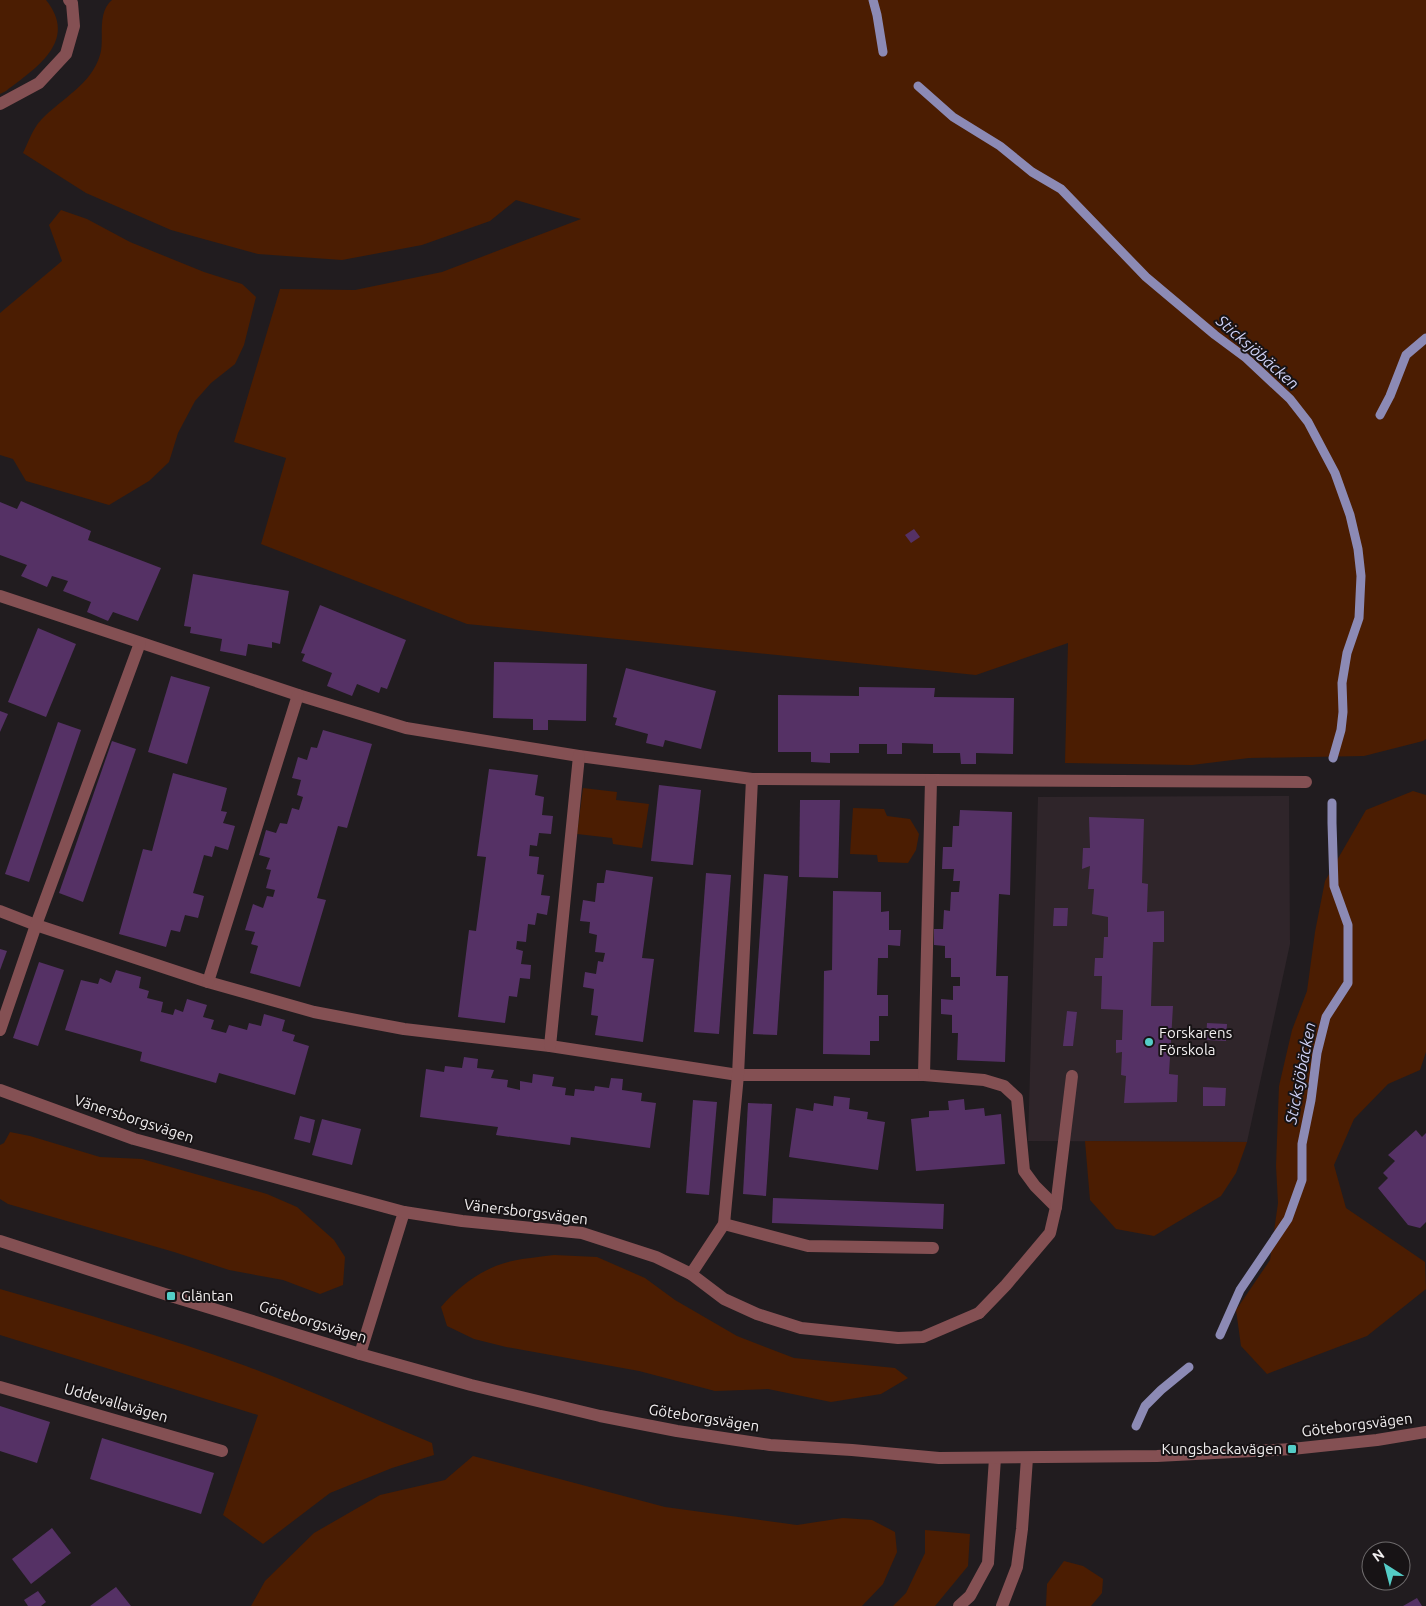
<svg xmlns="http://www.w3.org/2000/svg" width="1426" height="1606" font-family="Ubuntu,sans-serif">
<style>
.built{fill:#2f252a}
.green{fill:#4b1d02}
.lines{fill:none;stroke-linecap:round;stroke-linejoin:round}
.stream{stroke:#8c8ab5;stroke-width:9}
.building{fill:#553165}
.service{stroke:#845053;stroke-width:12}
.minor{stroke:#845053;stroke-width:12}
.tertiary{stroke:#845053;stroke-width:12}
.poi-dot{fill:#54cdc7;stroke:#171315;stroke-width:2}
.labels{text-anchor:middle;stroke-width:4;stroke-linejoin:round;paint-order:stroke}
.poi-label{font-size:15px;fill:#f1eeef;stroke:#171315;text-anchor:start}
.street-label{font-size:15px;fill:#f1eeef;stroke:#171315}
.water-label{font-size:16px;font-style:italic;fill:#d1d3f7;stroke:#171315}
</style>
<rect width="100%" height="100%" fill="#211c1f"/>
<polygon class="built" points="1289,796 1290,944 1247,1142 1028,1141 1038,797"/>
<g class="green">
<path d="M0 0H46C79 41 36 68 6 91L0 94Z"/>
<path d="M112 0H1426V739L1423 741 1364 756 1249 758 1192 765 1065 763 1068 643 976 675 467 624 261 544 286 458 234 442 280 289 355 290 442 272 581 219 516 200 490 221 422 245 342 260 258 254 171 230 86 193 23 153C28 143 33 128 41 120 62 98 91 85 100 55 105 40 96 13 112 0Z"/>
<polygon points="61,210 87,219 130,242 204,272 242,284 256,297 244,345 235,364 211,383 195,401 178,433 169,462 149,481 109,505 26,481 13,459 0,455 0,313 62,261 49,225"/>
<polygon points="583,788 617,792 616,800 649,804 642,848 613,844 612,838 577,834"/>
<polygon points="1413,791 1426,795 1426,1052 1420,1070 1388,1084 1354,1119 1334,1165 1346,1208 1425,1262 1426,1289 1367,1336 1267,1374 1241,1346 1236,1310 1270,1260 1278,1203 1276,1166 1279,1086 1292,1030 1307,991 1315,932 1325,881 1366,810"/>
<polygon points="853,808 884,809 887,816 910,819 919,834 916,850 908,863 878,862 877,855 850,854"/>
<polygon points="10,1132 30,1136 100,1157 142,1159 267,1194 297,1207 334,1240 345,1257 343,1285 320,1294 283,1280 229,1270 174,1252 8,1204 0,1199 0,1145 4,1143"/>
<polygon points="1085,1141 1247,1142 1236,1173 1221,1196 1154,1236 1116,1229 1090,1200"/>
<path d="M554 1255 597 1257 645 1278 675 1300 737 1336 794 1358 895 1368 908 1378 881 1394 831 1402 768 1389 715 1391 639 1371 506 1347 474 1339 447 1326 441 1307C459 1286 484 1267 512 1261 525 1258 540 1257 554 1255Z"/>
<path d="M0 1289C83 1313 165 1337 246 1366 309 1390 370 1417 432 1443L434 1455 392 1468 330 1493 263 1544 223 1515 258 1415 0 1335Z"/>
<polygon points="473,1456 665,1507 797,1525 843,1518 872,1520 895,1532 897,1552 883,1584 862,1606 251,1606 265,1581 314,1533 380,1495 445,1480"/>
<polygon points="925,1530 970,1534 968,1566 935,1606 893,1606 906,1593 925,1553"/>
<polygon points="1064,1561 1083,1566 1103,1579 1102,1593 1091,1606 1046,1606 1047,1584"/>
</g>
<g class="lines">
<g class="stream">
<polyline points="873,0 877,15 883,52"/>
<polyline points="918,86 953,117 1000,146 1032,172 1061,189 1146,277 1215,335 1246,358 1290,399 1308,422 1335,473 1350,515 1358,549 1361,576 1359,618 1347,653 1342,683 1343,712 1341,730 1333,758"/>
<polyline points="1380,415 1390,396 1406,355 1426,338"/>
<polyline points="1220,1335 1240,1290 1288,1219 1302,1180 1302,1144 1311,1100 1317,1053 1326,1017 1348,983 1348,925 1334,886 1332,823 1332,803"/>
<polyline points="1136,1426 1145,1406 1161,1390 1189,1367"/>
</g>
</g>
<g class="building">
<polygon points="21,501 91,531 88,540 161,568 138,621 113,612 108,621 87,612 91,602 63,591 68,581 52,576 47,587 21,576 27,565 0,555 0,502 17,509"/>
<polygon points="914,529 920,537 911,543 905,535"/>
<polygon points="193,574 289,591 280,644 272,642 272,648 248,644 246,656 220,651 222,639 190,633 191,627 184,626"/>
<polygon points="320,605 406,640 387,689 381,687 379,693 357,684 352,696 327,686 332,673 302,661 305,654 301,653"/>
<polygon points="38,628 76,644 46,717 8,702"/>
<polygon points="494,662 587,664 586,721 548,720 548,730 533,730 533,719 493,718"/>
<polygon points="626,668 716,691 701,749 665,740 663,747 646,743 648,734 615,725 617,718 613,717"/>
<polygon points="171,676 210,687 187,764 148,752"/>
<polygon points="859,687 935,688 934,697 1014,698 1013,754 976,753 976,764 961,764 960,753 933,753 933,744 902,743 902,754 887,754 887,744 859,744 859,753 830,753 830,763 811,762 811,752 778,752 778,695 859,696"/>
<polygon points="0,711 8,714 0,732"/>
<polygon points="58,722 81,730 29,882 5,874"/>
<polygon points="323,730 372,744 347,828 338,826 317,898 326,900 300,987 250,973 258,946 251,944 255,932 245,930 253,904 263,908 267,896 273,897 275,890 266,888 271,870 266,869 270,858 259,855 266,830 276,833 280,823 287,824 292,808 299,810 303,797 297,795 301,780 292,778 298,757 307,760 311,747 317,748"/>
<polygon points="112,741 136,749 83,902 59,893"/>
<polygon points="489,769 538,775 535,795 544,797 542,815 553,816 551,834 539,833 537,846 530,845 529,856 539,857 537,874 544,875 541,895 550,896 547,915 537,913 535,925 528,924 526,942 517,941 516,949 523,951 521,964 531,965 530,979 520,978 517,997 509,996 505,1023 458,1017 469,930 476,931 486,857 477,856"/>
<polygon points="173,773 227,788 221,811 227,812 223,823 235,826 228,850 215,846 212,857 204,855 193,893 204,896 198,918 185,915 180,932 171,930 166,947 119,934 143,849 152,851"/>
<polygon points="659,785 701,790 693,865 651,861"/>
<polygon points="800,800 840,800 838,878 799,877"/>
<polygon points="960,810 1012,812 1010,895 999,894 996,976 1008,976 1005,1062 957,1060 958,1033 952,1033 952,1015 941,1014 941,999 953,1000 953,986 960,986 960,977 951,977 951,958 945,958 945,946 934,945 934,929 943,929 944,910 950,911 951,892 959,892 960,881 953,881 954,869 942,869 943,847 952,847 953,826 959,826"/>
<polygon points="1089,817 1144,819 1142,883 1148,884 1147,912 1164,911 1164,942 1153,942 1151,1006 1173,1006 1169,1074 1178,1075 1177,1102 1124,1103 1126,1076 1121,1075 1122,1052 1116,1053 1116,1040 1122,1040 1123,1010 1101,1009 1102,976 1094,976 1095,958 1103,958 1104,937 1108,937 1108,917 1092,914 1094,889 1088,889 1090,866 1082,869 1083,848 1090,848"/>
<polygon points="606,870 653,877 642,958 654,959 643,1042 595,1035 598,1016 591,1015 594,989 583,987 585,972 596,974 598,961 603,962 605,953 595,952 597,935 589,933 590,922 580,921 583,900 595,902 597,883 604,883"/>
<polygon points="706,873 731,875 719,1034 694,1032"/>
<polygon points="764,874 788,876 777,1035 753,1034"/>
<polygon points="833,891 881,892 881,912 889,911 889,930 901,930 900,946 888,945 888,958 878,958 877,995 888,995 888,1016 879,1016 879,1041 870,1041 870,1055 823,1054 824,971 832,970"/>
<polygon points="1054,908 1068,908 1067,926 1053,926"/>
<polygon points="0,949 7,951 0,970"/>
<polygon points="39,962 64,970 38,1046 13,1038"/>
<polygon points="116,970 141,977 139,988 149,991 147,998 163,1002 161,1012 173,1015 175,1009 183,1012 187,999 207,1005 203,1017 214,1020 211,1029 226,1033 229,1025 247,1030 249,1023 261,1026 264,1014 285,1020 282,1031 295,1035 293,1041 309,1046 295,1095 219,1073 216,1083 140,1061 142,1052 65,1030 81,980 98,984 100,978 111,983"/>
<polygon points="1067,1011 1077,1012 1073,1046 1063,1046"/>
<polygon points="1207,1023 1227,1024 1226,1041 1206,1040"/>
<polygon points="464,1057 478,1059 477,1068 494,1070 491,1078 508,1080 507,1087 520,1090 520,1081 532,1083 533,1074 554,1077 552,1086 566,1088 565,1095 574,1096 575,1089 594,1091 595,1086 609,1088 611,1078 623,1079 622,1090 642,1093 641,1101 656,1103 650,1148 571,1137 570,1145 496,1135 498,1127 420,1117 426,1069 444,1072 445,1066 462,1068"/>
<polygon points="1203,1087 1226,1088 1225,1106 1203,1106"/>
<polygon points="834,1096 850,1098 849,1109 868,1112 867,1119 885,1122 878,1170 789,1157 796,1108 813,1111 814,1103 833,1106"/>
<polygon points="964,1099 965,1110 984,1108 985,1116 1001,1114 1005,1164 916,1171 911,1119 929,1117 929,1111 949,1110 948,1101"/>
<polygon points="693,1100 717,1102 709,1195 686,1193"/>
<polygon points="748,1103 772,1104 766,1196 743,1194"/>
<polygon points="300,1116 315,1120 310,1143 294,1139"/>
<polygon points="322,1119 361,1129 352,1165 312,1155"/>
<polygon points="1416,1130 1422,1137 1426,1133 1426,1222 1420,1228 1408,1225 1378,1188 1388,1178 1383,1173 1395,1161 1388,1155"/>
<polygon points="773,1198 944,1204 943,1229 772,1223"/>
<polygon points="0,1406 50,1422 37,1463 0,1451"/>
<polygon points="102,1438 214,1473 201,1514 90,1479"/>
<polygon points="52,1528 71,1553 31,1584 12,1559"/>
<polygon points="116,1587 131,1606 90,1606"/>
<polygon points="38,1591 46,1602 41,1606 28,1606 24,1600"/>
<polygon points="1417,1598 1422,1606 1403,1606"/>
</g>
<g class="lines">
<g class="service">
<polyline points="0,596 298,695 406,728 579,756 752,779 1306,782"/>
<polyline points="0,911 36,925 208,982 314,1012 404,1029 550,1046 738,1075 924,1075 984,1080 1004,1086 1017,1098 1024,1171 1035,1186 1056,1207 1050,1233 1006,1285 979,1313"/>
<polyline points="208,982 298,695"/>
<polyline points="0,1030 36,925 140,643"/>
<polyline points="550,1046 579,756"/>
<polyline points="924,1075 931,780"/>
<polyline points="1056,1207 1072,1076"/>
<polyline points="724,1224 808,1246 933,1248"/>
<polyline points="691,1274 724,1224 738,1075 752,779"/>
</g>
<g class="minor">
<polyline points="0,104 39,83 66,54 74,26 72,3 69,0"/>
<polyline points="0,1090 134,1139 404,1212 360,1354"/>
<polyline points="404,1212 462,1221 582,1233 656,1257 691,1274 724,1299 757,1314 801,1328 898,1338 923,1337 979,1313"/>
<polyline points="0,1387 222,1451"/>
<polyline points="959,1606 970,1596 988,1563 995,1458"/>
<polyline points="1002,1606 1017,1567 1022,1529 1027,1458"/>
</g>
<polyline class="tertiary" points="0,1241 171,1296 360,1354 471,1385 600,1416 677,1431 770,1445 852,1450 939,1458 1157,1456 1292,1449 1377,1440 1426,1432"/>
</g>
<g class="poi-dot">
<circle cx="1149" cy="1042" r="5"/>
<rect x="166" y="1291" width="10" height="10" rx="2.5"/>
<rect x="1287" y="1444" width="10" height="10" rx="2.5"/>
</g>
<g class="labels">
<g class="poi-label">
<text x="1159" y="1038">Forskarens<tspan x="1159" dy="17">Förskola</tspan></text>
<text x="181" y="1301">Gläntan</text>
<text x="1282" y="1454" text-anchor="end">Kungsbackavägen</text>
</g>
<g class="street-label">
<text transform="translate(134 1119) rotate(18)" y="5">Vänersborgsvägen</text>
<text transform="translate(526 1212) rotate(7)" y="5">Vänersborgsvägen</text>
<text transform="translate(313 1322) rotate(17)" y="5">Göteborgsvägen</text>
<text transform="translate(116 1403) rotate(16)" y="5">Uddevallavägen</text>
<text transform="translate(704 1418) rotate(9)" y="5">Göteborgsvägen</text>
<text transform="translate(1357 1425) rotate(-7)" y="5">Göteborgsvägen</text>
</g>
<g class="water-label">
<text transform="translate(1258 352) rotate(41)" y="6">Sticksjöbäcken</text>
<text transform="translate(1300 1073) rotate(-79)" y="6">Sticksjöbäcken</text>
</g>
</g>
<g transform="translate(1386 1566) rotate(324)"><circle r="24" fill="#171315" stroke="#6e6b6c"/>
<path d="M0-4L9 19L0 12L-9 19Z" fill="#54cdc7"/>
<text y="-8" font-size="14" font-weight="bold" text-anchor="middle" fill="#f1eeef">N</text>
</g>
</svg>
